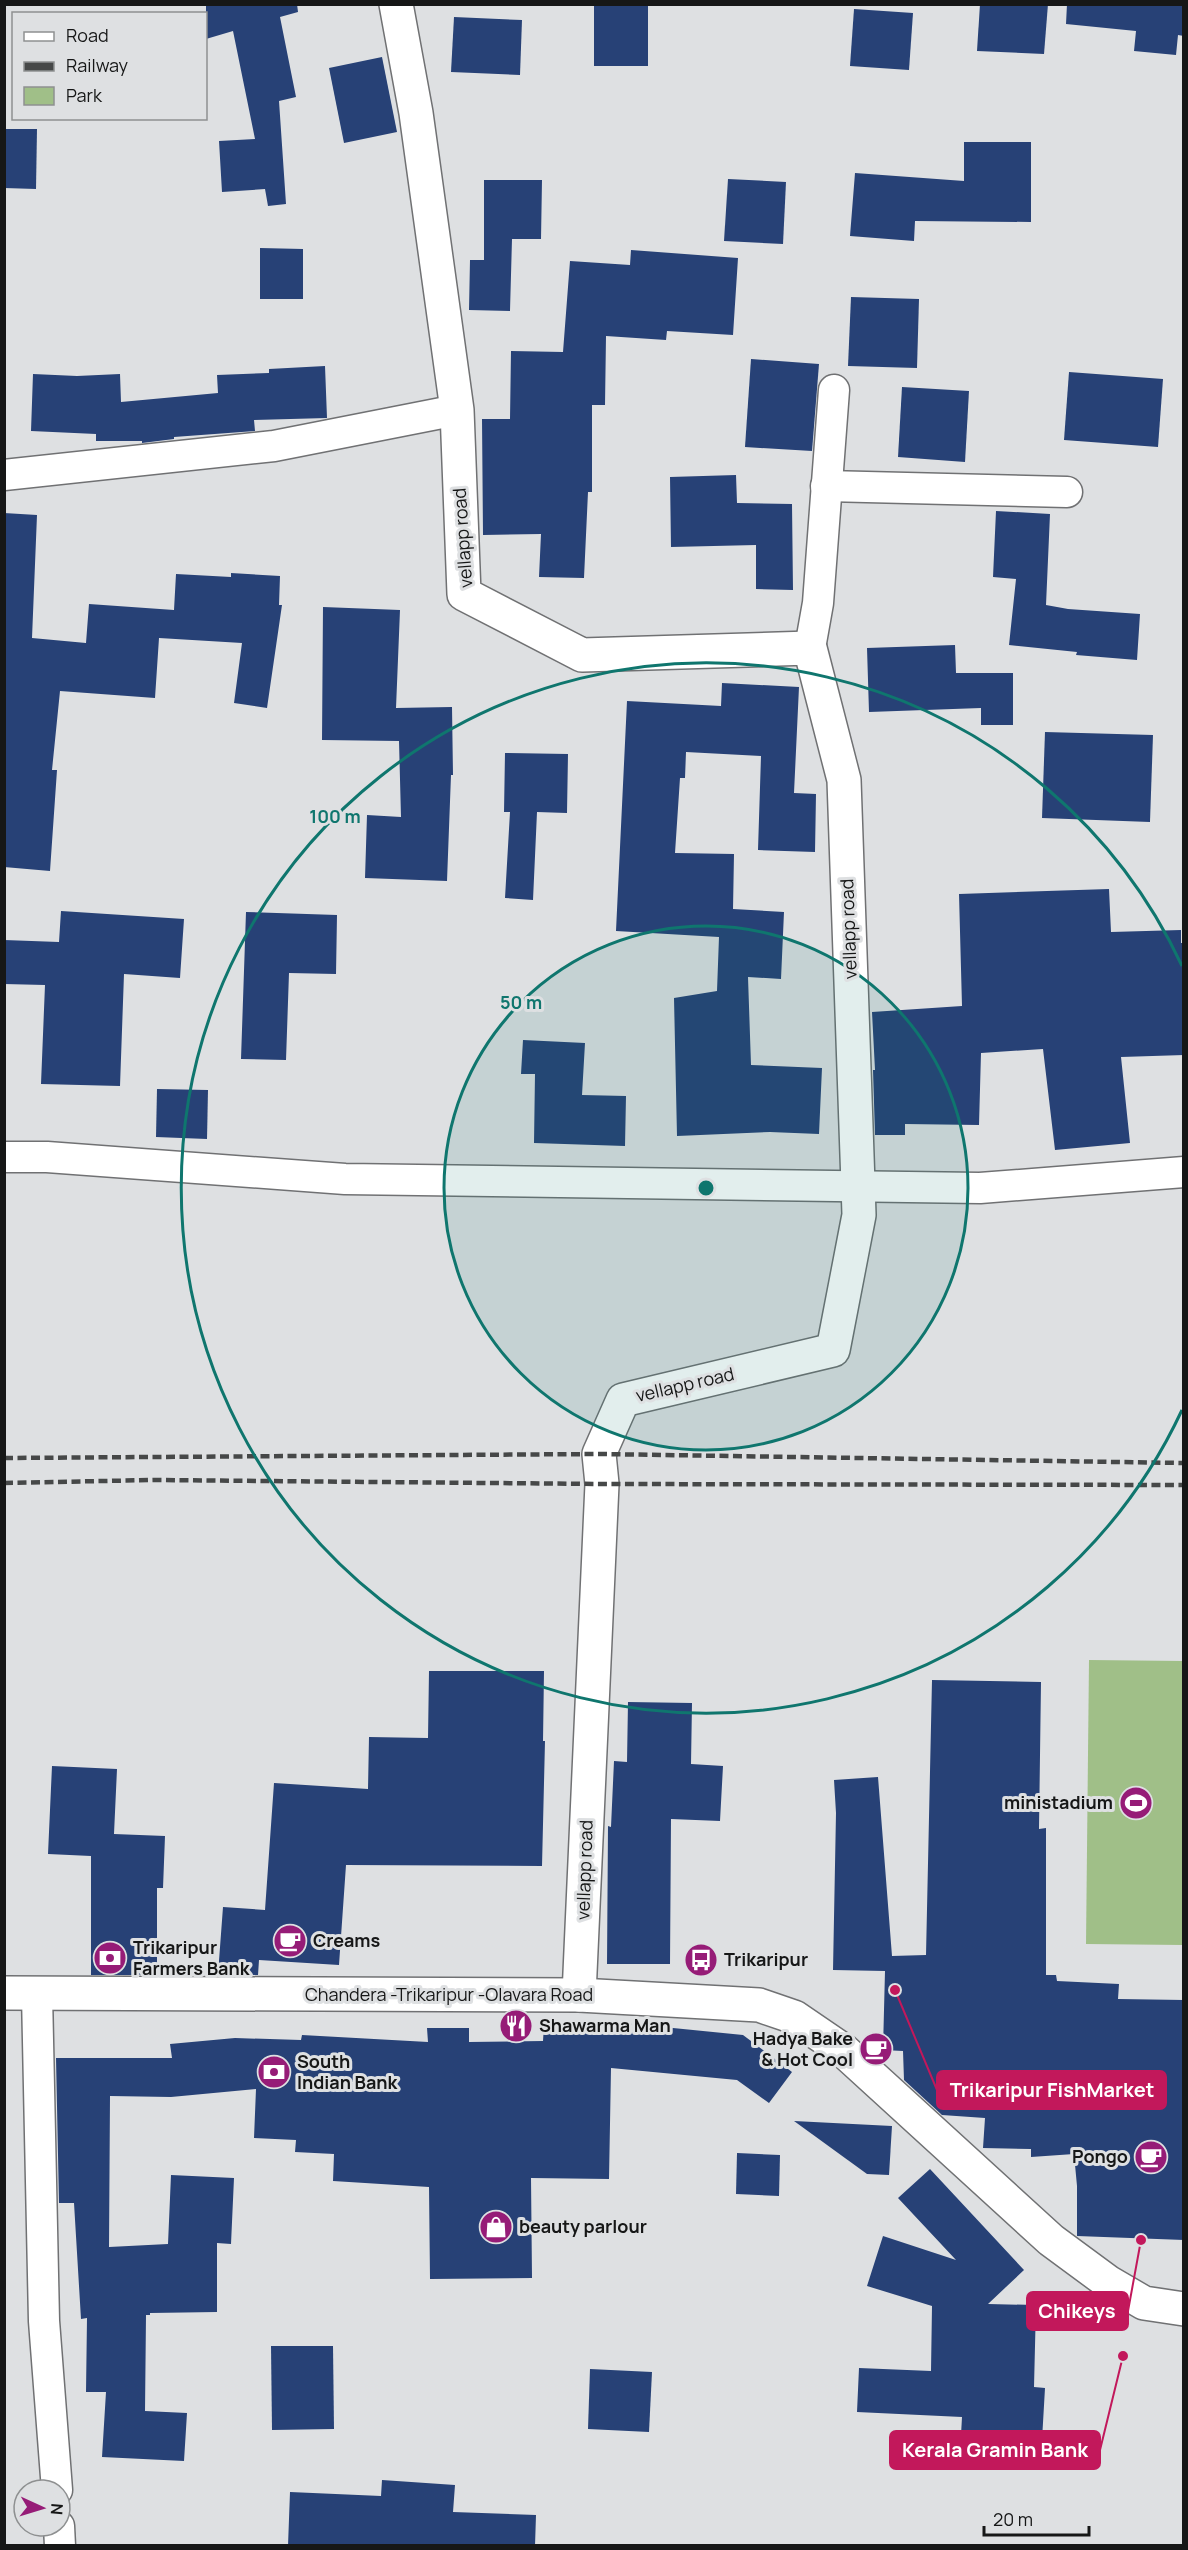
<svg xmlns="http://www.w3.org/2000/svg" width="1188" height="2550" font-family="Manrope,sans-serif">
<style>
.green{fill:#a0bf88}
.building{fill:#274176}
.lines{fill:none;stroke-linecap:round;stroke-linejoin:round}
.minor-casing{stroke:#707173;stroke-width:33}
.secondary-casing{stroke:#707173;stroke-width:36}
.minor{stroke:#fff;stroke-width:30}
.secondary{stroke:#fff;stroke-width:33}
.rail{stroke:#464848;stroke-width:4.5;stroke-dasharray:9 4.5;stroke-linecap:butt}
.ring{fill:none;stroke:#0f766e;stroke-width:3}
.labels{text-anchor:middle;stroke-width:6;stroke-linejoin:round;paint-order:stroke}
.street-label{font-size:18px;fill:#161717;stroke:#dee0e2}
.poi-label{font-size:18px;font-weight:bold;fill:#161717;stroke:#dee0e2;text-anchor:start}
.centre{fill:#0f766e;stroke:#dee0e2;stroke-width:3}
.ring-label{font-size:18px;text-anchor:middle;font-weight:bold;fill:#0f766e;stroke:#dee0e2;stroke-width:6;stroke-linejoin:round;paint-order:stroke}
.leader{fill:none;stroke:#c2185b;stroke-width:2}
.callout-dot{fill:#c2185b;stroke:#dee0e2;stroke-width:2}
.callout{fill:#c2185b;stroke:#c2185b;stroke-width:2}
.callout-label{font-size:20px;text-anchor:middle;font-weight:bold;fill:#fff}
</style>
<rect width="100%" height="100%" fill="#dee0e2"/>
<polygon class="green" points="1089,1660 1183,1661 1183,1945 1086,1944"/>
<g class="building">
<polygon points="206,4 297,4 298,12 280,17 296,97 279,101 286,204 268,206 265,189 222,192 219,141 255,139 233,31 206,39"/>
<rect x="594" y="4" width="54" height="62"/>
<polygon points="980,4 1048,4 1044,54 977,51"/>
<polygon points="1067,4 1184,4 1184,36 1178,35 1176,55 1134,51 1136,31 1066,24"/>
<polygon points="854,9 913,13 909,70 850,66"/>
<polygon points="454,17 522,20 520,75 451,72"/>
<polygon points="382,57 397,132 344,143 329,68"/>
<polygon points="4,129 37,129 36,189 4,188"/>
<polygon points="964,142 1031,142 1031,222 915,221 914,241 850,236 855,173 964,181"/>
<polygon points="728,179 786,182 783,244 724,241"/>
<polygon points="484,180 542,180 541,239 512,239 510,311 469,310 470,260 484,260"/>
<polygon points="260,248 303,249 303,299 260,299"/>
<polygon points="631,250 738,258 733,335 667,331 666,340 606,336 605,405 592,405 592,492 588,492 584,578 539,577 541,534 483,535 482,419 510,419 511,351 563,352 570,261 630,265"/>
<polygon points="851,297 919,299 917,368 848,366"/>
<polygon points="751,359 819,364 812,451 745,447"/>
<polygon points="325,366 327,418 254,420 255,431 174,437 174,439 142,443 142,441 96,441 96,434 31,431 33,374 77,376 120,374 121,402 218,393 217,375 269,373 269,369"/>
<polygon points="1069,372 1163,379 1158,447 1064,440"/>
<polygon points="902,387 969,391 965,462 898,457"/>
<polygon points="736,475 737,503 792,504 793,590 756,589 756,545 671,547 670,477"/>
<polygon points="996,511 1050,514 1046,605 1068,609 1140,614 1137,660 1076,655 1077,652 1009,645 1016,579 993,577"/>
<polygon points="4,513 37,515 32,638 86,643 89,604 174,610 176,574 231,577 231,573 280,576 279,605 282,605 267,708 234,703 242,643 159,638 155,698 60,691 52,770 57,770 50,871 4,867"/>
<polygon points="323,607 400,610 396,708 452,707 453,775 451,775 447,881 365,878 367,815 401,817 399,741 322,740"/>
<polygon points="955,645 956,673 1013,673 1013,725 981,725 981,708 869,712 867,648"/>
<polygon points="722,683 799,687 794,793 816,794 815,852 758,850 761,756 686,752 685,778 680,778 675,853 734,854 733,909 784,912 781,979 748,977 751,1065 822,1068 819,1134 770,1132 677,1136 674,998 717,991 719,937 616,931 627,701 721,706"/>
<polygon points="1045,732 1153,735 1150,822 1042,818"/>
<polygon points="505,753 568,754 567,813 537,812 533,900 505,898 510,812 504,812"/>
<polygon points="1109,889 1111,932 1181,930 1181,943 1184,943 1184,1055 1121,1057 1130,1143 1055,1150 1043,1049 981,1053 979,1125 905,1124 905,1135 875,1135 873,1070 875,1070 872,1012 962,1006 959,894"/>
<polygon points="61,911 184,919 180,978 124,974 120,1086 41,1084 45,985 4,984 4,940 59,942"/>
<polygon points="246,912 337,915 336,974 289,973 286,1060 241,1059"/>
<polygon points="523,1040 585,1043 582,1095 626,1096 625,1146 534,1143 535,1074 521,1074"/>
<polygon points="157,1089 208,1090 207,1139 156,1137"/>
<polygon points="429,1671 544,1671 543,1741 545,1741 542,1866 346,1865 339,1965 259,1960 258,1975 218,1974 223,1907 265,1910 274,1783 368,1789 369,1737 428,1738"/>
<polygon points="932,1680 1041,1682 1039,1829 1046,1828 1046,1975 1056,1975 1057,1981 1119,1984 1118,1999 1184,2000 1184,2240 1077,2236 1077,2186 1074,2154 1031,2157 1031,2149 983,2148 985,2118 942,2115 904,2080 903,2051 883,2050 885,1971 833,1970 836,1813 834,1780 878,1777 892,1956 926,1955"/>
<polygon points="628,1702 692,1703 691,1764 723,1766 720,1821 671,1819 670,1964 607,1964 608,1826 611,1827 614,1761 627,1762"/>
<polygon points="52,1766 117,1769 114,1834 165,1836 163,1888 157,1888 157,1975 91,1975 91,1856 48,1854"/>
<polygon points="623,2023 743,2035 792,2072 769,2103 737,2080 611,2068 609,2179 531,2178 532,2278 430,2279 429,2187 333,2181 334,2154 295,2152 296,2140 254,2138 256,2089 171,2097 110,2096 109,2247 168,2244 171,2175 234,2178 231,2244 217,2243 217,2312 150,2313 150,2315 146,2315 145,2411 187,2413 184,2461 102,2457 106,2392 86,2392 87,2318 81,2319 74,2203 59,2203 56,2058 172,2058 170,2044 235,2038 301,2040 302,2035 428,2042 427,2028 469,2028 469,2042 543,2041 544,2025 623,2031"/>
<polygon points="794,2121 892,2126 889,2175 867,2174"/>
<polygon points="737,2153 780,2155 779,2196 736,2194"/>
<polygon points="930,2169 1024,2270 988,2304 1036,2305 1034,2387 1045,2388 1042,2440 961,2435 962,2417 857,2412 859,2368 931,2371 932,2306 867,2286 883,2236 956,2260 898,2198"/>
<polygon points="271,2346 333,2346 334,2429 272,2430"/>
<polygon points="590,2369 652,2372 649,2432 588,2429"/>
<polygon points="382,2480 455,2485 453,2512 536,2515 535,2546 288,2546 290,2492 381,2496"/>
</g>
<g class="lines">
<defs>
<g id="minor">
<polyline points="4,475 274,446 457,410"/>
<polyline points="826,486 1067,492"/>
<polyline points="810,648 818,603 834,390"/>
<polyline points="4,1157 47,1157 345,1179 980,1188 1184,1172"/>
<polyline points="37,1994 44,2321 57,2490"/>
<polyline points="59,2526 60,2546"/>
</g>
<g id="secondary">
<polyline points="396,4 416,113 457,410 464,594 582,655 810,648 844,780 858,1184 859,1215 833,1350 623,1400 599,1454 602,1484 579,1995"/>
<polyline points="4,1993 579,1995 759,2005 794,2017 844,2051 1051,2240 1108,2282 1144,2303 1184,2309"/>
</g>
</defs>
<use href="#minor" class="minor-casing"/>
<use href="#secondary" class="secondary-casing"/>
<use href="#minor" class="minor"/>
<use href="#secondary" class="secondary"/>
<g class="rail">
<polyline points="4,1458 599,1454 1184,1463"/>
<polyline points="4,1483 153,1480 602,1484 1184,1485"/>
</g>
</g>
<circle cx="706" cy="1188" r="262" fill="#0f766e" fill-opacity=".12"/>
<g class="ring">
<circle cx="706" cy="1188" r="262"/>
<path d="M1182 1410A525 525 0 1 1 1182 966"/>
</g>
<defs>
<symbol id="stadium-disc" viewBox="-11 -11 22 22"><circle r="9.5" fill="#961c77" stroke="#dee0e2"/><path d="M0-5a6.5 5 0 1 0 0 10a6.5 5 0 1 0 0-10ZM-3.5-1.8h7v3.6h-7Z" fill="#fff"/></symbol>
<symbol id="cafe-disc" viewBox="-11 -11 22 22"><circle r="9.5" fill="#961c77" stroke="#dee0e2"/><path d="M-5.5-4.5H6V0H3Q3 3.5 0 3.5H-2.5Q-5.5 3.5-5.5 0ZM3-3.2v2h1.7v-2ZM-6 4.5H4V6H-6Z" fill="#fff"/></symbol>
<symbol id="bank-disc" viewBox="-11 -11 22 22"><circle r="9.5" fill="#961c77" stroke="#dee0e2"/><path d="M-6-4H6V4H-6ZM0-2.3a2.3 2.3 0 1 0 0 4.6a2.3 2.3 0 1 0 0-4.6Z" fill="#fff"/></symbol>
<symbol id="bus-disc" viewBox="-11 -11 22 22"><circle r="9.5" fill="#961c77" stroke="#dee0e2"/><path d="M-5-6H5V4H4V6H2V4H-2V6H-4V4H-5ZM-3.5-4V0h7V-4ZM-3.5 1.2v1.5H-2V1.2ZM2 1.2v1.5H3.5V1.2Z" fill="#fff"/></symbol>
<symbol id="restaurant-disc" viewBox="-11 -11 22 22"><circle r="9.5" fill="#961c77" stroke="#dee0e2"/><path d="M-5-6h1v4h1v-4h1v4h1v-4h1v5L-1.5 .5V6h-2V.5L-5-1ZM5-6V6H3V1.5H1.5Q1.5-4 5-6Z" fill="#fff"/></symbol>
<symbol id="shop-disc" viewBox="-11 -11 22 22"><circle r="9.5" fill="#961c77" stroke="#dee0e2"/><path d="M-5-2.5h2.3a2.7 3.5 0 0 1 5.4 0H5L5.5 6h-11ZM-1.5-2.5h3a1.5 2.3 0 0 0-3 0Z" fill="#fff"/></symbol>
</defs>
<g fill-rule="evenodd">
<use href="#stadium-disc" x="1117" y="1784" width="38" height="38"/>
<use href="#cafe-disc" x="271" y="1922" width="38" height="38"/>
<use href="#bank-disc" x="91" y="1939" width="38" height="38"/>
<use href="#bus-disc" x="682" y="1941" width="38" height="38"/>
<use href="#restaurant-disc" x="497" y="2007" width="38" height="38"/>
<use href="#cafe-disc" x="857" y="2030" width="38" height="38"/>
<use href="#bank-disc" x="255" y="2053" width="38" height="38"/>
<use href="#cafe-disc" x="1132" y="2138" width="38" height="38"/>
<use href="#shop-disc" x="477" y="2208" width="38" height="38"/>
</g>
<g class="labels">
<g class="street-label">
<text transform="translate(463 538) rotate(-94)" y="6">vellapp road</text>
<text transform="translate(849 929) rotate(-92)" y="6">vellapp road</text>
<text transform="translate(685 1385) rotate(-13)" y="6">vellapp road</text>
<text transform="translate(585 1870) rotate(-88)" y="6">vellapp road</text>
<text x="449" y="2001">Chandera -Trikaripur -Olavara Road</text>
</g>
<g class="poi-label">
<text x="1113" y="1809" text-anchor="end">ministadium</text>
<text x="313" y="1947">Creams</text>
<text x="133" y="1954">Trikaripur<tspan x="133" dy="21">Farmers Bank</tspan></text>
<text x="724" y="1966">Trikaripur</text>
<text x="539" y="2032">Shawarma Man</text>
<text x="853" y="2045" text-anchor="end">Hadya Bake<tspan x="853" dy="21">&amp; Hot Cool</tspan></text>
<text x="297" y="2068">South<tspan x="297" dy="21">Indian Bank</tspan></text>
<text x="1128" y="2163" text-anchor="end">Pongo</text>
<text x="519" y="2233">beauty parlour</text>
</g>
</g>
<circle cx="706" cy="1188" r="9" class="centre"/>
<g class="ring-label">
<text x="335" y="823">100 m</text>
<text x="521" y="1009">50 m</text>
</g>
<path class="leader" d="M895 1990L937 2090M1141 2240L1128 2311M1123 2356L1100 2450"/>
<g class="callout-dot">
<circle cx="895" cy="1990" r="6"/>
<circle cx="1141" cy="2240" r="6"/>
<circle cx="1123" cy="2356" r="6"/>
</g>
<g class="callout">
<rect x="937" y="2071" width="229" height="38" rx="6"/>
<rect x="1027" y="2292" width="101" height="38" rx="6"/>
<rect x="890" y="2431" width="210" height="38" rx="6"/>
</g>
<g class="callout-label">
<text x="1052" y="2097">Trikaripur FishMarket</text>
<text x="1077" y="2318">Chikeys</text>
<text x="995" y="2457">Kerala Gramin Bank</text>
</g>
<rect width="1188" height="2550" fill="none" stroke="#161717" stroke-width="12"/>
<rect x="12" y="12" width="195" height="108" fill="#dee0e2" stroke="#8e9091" stroke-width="1.5"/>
<rect x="24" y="32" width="30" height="9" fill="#ffffff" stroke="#8e9091" stroke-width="1.5"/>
<text x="66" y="42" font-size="18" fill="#161717">Road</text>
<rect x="24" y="62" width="30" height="9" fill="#464848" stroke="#8e9091" stroke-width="1.5"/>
<text x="66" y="72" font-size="18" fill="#161717">Railway</text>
<rect x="24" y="87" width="30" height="18" fill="#a0bf88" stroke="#8e9091" stroke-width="1.5"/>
<text x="66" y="102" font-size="18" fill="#161717">Park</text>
<g transform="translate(42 2508) rotate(94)"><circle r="28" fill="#dee0e2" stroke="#8e9091" stroke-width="1.5"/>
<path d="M0-4.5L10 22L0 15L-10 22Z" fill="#961c77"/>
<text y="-9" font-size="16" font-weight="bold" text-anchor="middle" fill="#161717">N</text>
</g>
<path d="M984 2526v9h105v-9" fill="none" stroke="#161717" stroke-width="3"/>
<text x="993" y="2526" font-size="18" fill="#161717" stroke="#dee0e2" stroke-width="4.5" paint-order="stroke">20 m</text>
</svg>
